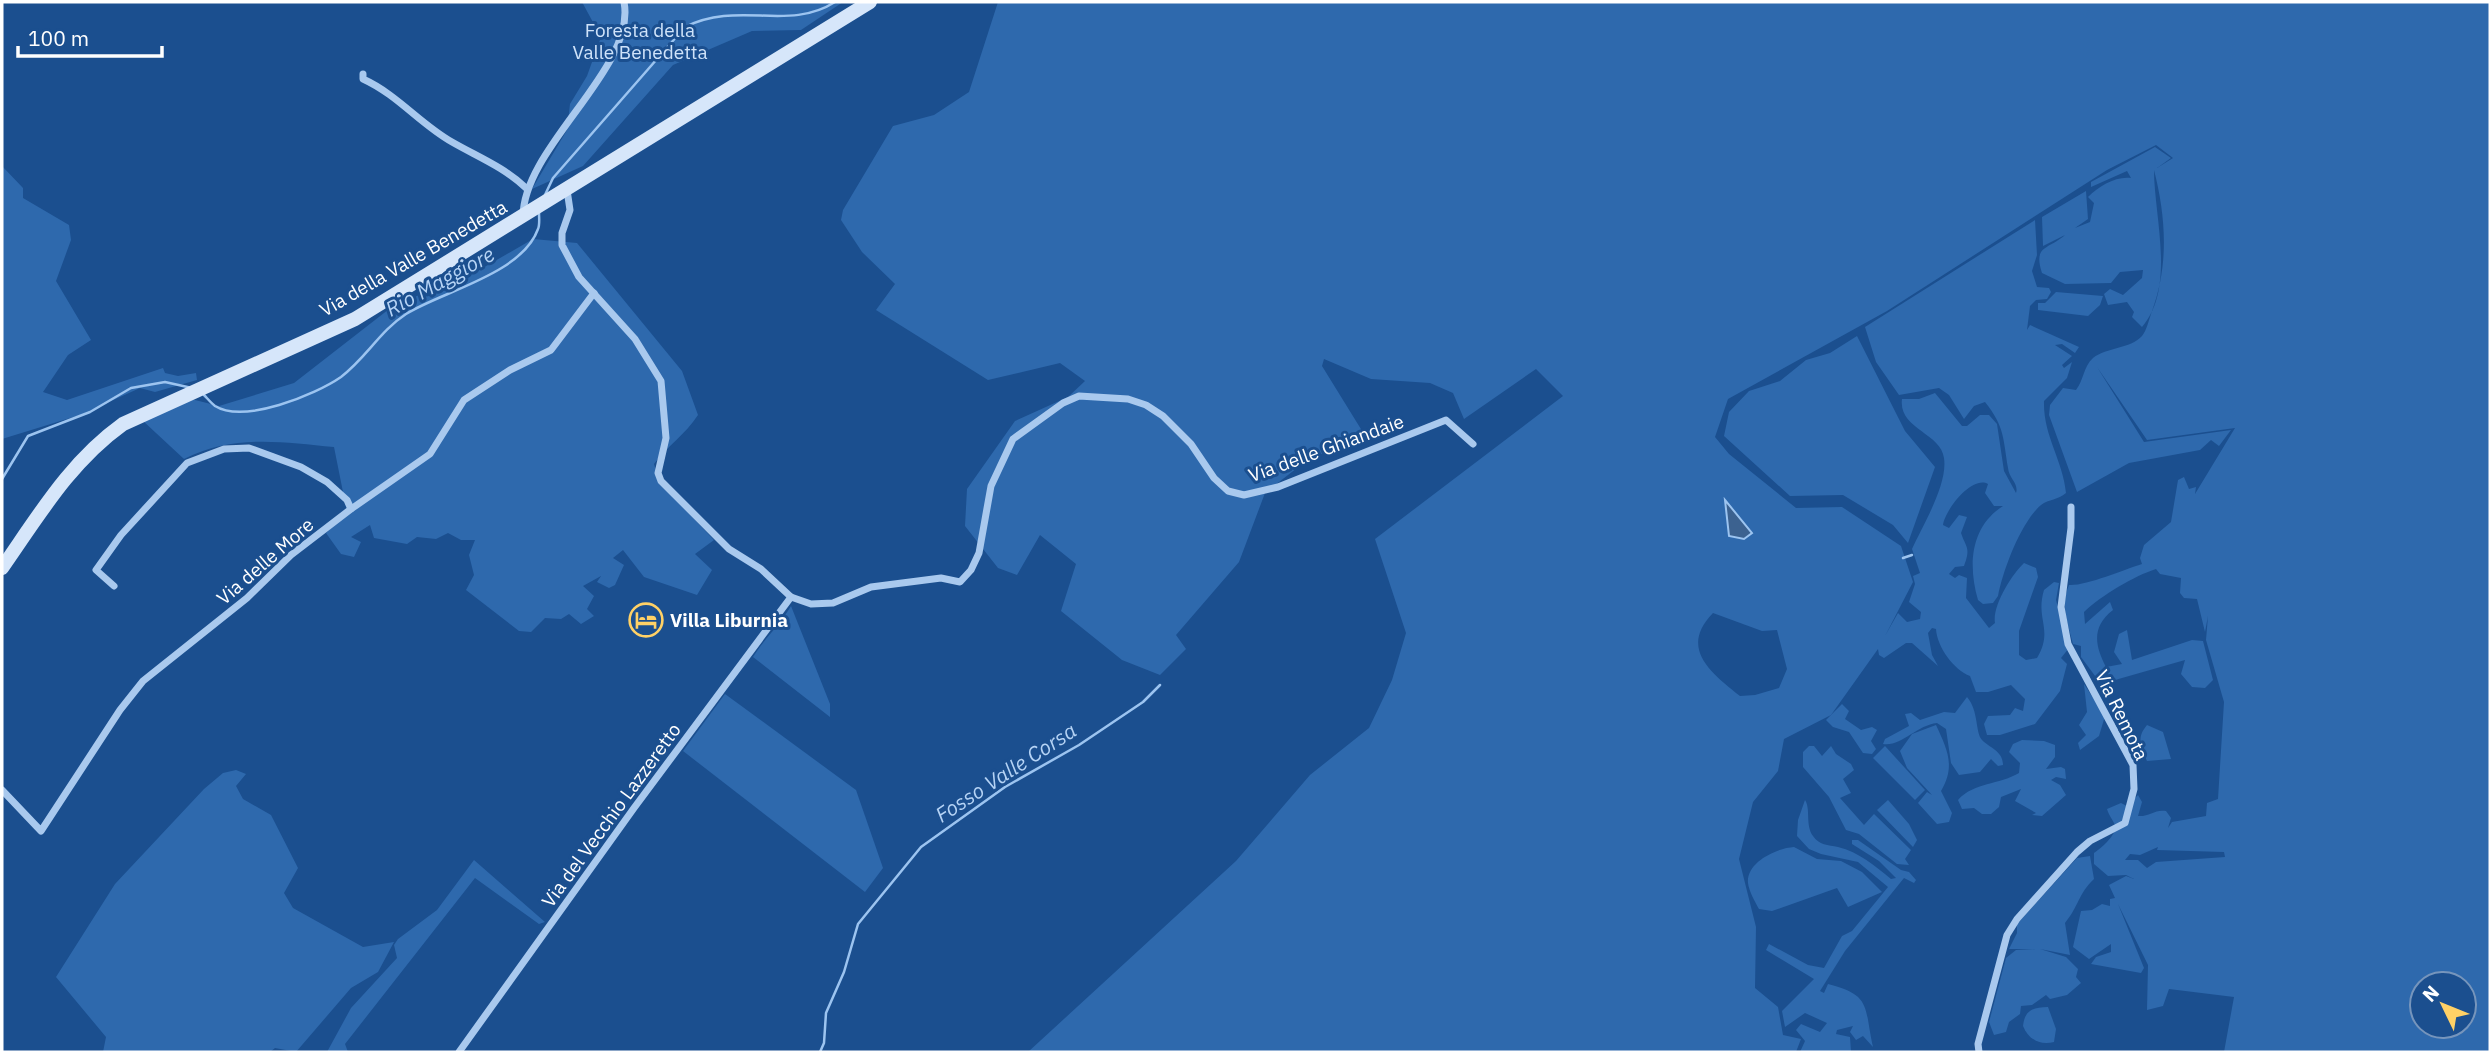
<svg xmlns="http://www.w3.org/2000/svg" width="2492" height="1054" font-family="'IBM Plex Sans',sans-serif">
<style>
.green{fill:#2e69ad;fill-rule:evenodd}
.water{fill:#3c6290;stroke:#9cc4f0;stroke-width:2}
.lines{fill:none;stroke-linecap:round;stroke-linejoin:round}
.stream{stroke:#9cc4f0;stroke-width:2.5}
.minor{stroke:#a9c9ee;stroke-width:7}
.secondary{stroke:#d6e6fa;stroke-width:14}
.labels{text-anchor:middle;stroke-width:6;stroke-linejoin:round;paint-order:stroke}
.park-label{font-size:19px;fill:#cfe3fa;stroke:#1b4f8f}
.street-label{font-size:19px;fill:#fff;stroke:#1b4f8f}
.poi-label{font-size:19px;font-weight:bold;fill:#fff;stroke:#1b4f8f;text-anchor:start}
.water-label{font-size:21px;font-style:italic;fill:#b5d3f5;stroke:#1b4f8f}
</style>
<rect width="100%" height="100%" fill="#1b4f8f"/>
<g class="green">
<polygon points="582,2 843,2 801,30 752,31 673,65 583,166 532,189 567,130 570,104 587,76 601,37"/>
<path d="M998 2H2490V1052H2224L2234 997 2169 989 2163 1006 2147 1010 2148 965 2118 904 2144 968 2141 973 2091 964 2096 957 2111 952V944L2089 959 2073 947 2081 911 2092 910 2102 904 2110 906V899L2115 898 2109 885 2126 876 2134 879 2126 875 2108 876 2094 864V853C2100 849 2118 834 2115 825 2113 820 2109 816 2107 809L2121 803 2127 806 2138 795 2142 802 2138 816C2149 817 2155 809 2166 811L2171 818 2168 828 2172 822 2206 816 2207 803 2218 799 2224 702 2206 640 2208 616 2205 632 2197 599 2184 598 2180 593 2181 578 2160 574 2156 569C2134 576 2102 595 2084 612L2085 624 2110 602 2113 610C2091 627 2095 646 2106 667L2122 664 2114 652 2119 634 2127 630 2132 660 2192 640 2203 641 2213 680 2205 688 2192 687 2181 674 2185 660 2101 684 2081 657V646L2073 644C2068 624 2060 605 2069 585 2086 586 2123 570 2142 564L2140 558 2144 545 2171 522 2178 480 2184 477 2189 489 2196 487 2195 494 2235 428 2147 440 2097 367 2144 442 2231 430 2219 446 2211 440 2200 450 2129 463 2077 492 2049 415 2050 405 2063 388 2076 390C2084 380 2083 367 2093 358 2107 347 2130 349 2142 336 2147 330 2149 319 2152 311 2169 265 2166 217 2154 170 2154 216 2176 288 2142 327L2132 317 2134 312 2127 302 2108 305 2104 294 2110 289 2123 295 2142 278 2143 270 2120 272 2111 283 2065 284 2042 273C2033 245 2048 250 2065 235L2043 246 2042 217 2086 191 2088 219 2075 228 2090 222 2094 203 2088 197C2099 186 2116 176 2131 178L2127 171 2091 187V182L2155 147 2171 158 2157 168 2173 158 2156 145 2107 170 1887 311 1728 399 1715 437 1729 454 1796 508 1842 507 1901 546 1913 582 1885 636 1898 613 1907 622 1920 619 1921 612 1909 602 1915 584 1913 576 1920 573 1912 549C1923 525 1948 484 1944 458 1941 433 1898 429 1902 399H1919L1935 393 1962 426H1967L1980 415H1989L1997 424 2004 471 2016 493C2019 483 2009 479 2008 468 2003 439 2005 427 1985 402L1974 406 1964 419 1949 395 1939 388 1899 395 1876 362 1865 327 2035 220 2037 255 2032 271 2037 287 2049 288 2051 292 2047 299 2036 300 2030 306 2027 330 2030 325 2079 347 2075 353 2062 344 2055 345 2072 356 2062 365 2064 368 2072 362 2067 378 2044 401C2043 436 2063 460 2066 493 2058 500 2049 499 2041 505 2021 522 2003 570 1998 596L1993 603 1983 604 1978 600C1968 566 1970 527 2003 506H1994L1985 493 1988 484C1972 475 1945 510 1943 525L1949 528 1959 515 1967 517 1961 533C1966 548 1971 547 1964 566L1955 567 1949 574 1955 578 1959 575 1967 578 1966 598 1989 628 1995 623C1992 606 2012 574 2024 563L2036 568 2038 577 2019 631V655L2026 660 2037 658C2054 629 2035 620 2044 590L2054 582 2059 583 2056 600 2069 648 2061 658 2067 664 2060 691 2035 724 2000 735H1987L1984 724 1988 716 2010 715 2015 708 2023 711 2025 699 2011 685 1988 692H1976L1970 676C1954 670 1937 647 1936 629L1932 628 1928 633 1932 655 1938 666 1912 643H1906L1884 658 1879 655 1878 649 1831 715 1784 739 1778 771 1753 802 1739 859 1756 927 1755 988 1778 1007 1783 1035 1801 1039 1796 1052H1028L1236 861 1310 775 1369 728 1392 680 1406 633 1375 539 1563 396 1536 369 1464 419 1453 393 1430 383 1371 379 1324 359 1322 366 1364 434 1306 461 1265 493 1239 562 1176 635 1186 649 1160 675 1122 660 1061 611 1076 564 1040 535 1017 575 998 568 965 526 967 489 1015 421 1068 397 1085 381 1060 363 988 380 876 310 895 284 862 252 841 220 843 210 893 126 934 115 969 92ZM1713 613 1762 631 1777 630 1787 669 1779 688 1755 695 1740 696C1710 672 1679 648 1713 613ZM2158 847 2157 850 2224 852 2225 857 2156 862 2147 868 2138 860H2125L2130 854 2140 855ZM2422 984H2464V1026H2422Z"/>
<polygon points="2,166 23,188 23,198 69,225 71,240 56,281 91,340 68,355 43,392 67,400 163,368 165,373 178,376 196,373 197,380 155,392 140,388 80,415 2,439"/>
<path d="M533 239 577 243 682 371 698 415C685 435 668 445 654 464L660 483 714 540 695 554 712 570 697 595 644 577 623 550 613 558 624 565 615 585 609 588 597 582 601 576 583 586 594 596 587 609 594 616 581 624 569 614 561 619 545 618 531 632 519 631 466 590 474 575 469 555 475 540H461L448 533 436 539 417 537 407 544 374 538 370 525 351 537 361 542 354 557 341 554 326 533 347 512 334 447C281 442 234 434 184 459L142 420 191 399 219 406 294 383 393 306 481 269Z"/>
<polygon points="2056,292 2103,296 2100,305 2088,316 2038,310 2038,303 2045,303"/>
<polygon points="1857,336 1905,431 1935,467 1908,543 1893,525 1843,495 1790,496 1724,436 1729,412 1749,391 1780,381 1806,360 1830,353"/>
<path d="M791 606 830 704V717L753 657C765 638 779 626 791 606Z"/>
<polygon points="2084,684 2105,716 2099,736 2080,750 2078,743 2086,735 2079,725 2087,712"/>
<polygon points="725,694 856,790 883,868 865,892 683,751"/>
<path d="M1967 697C1979 711 1975 732 1982 740 1990 748 2003 751 2003 765L1998 766 1991 759 1980 772 1959 775 1951 763 1946 729 1937 723C1917 725 1901 747 1883 744L1885 739 1909 726 1905 714 1911 713 1920 720 1944 712 1955 713Z"/>
<polygon points="1842,704 1849,711 1845,719 1861,730 1872,727 1877,730 1871,741 1876,749 1872,754 1863,753 1849,732 1833,727 1826,720"/>
<path d="M1936 725C1947 749 1956 766 1941 791L1952 813 1949 822 1937 824 1918 803 1927 792 1932 795 1907 768 1900 751 1912 734Z"/>
<path d="M2147 725 2163 732 2171 759 2147 761C2141 746 2136 738 2147 725Z"/>
<path d="M2022 740 2044 741 2055 745V757L2046 769 2061 767 2065 769 2066 779 2056 777 2051 780 2060 785 2066 795 2042 816 2032 815 2036 813 2015 801 2021 789 2001 797 1999 807 1991 814H1982L1974 808 1962 809 1958 800C1974 782 1999 785 2019 773L2020 763 2009 752 2013 744Z"/>
<polygon points="1809,746 1814,746 1822,756 1831,746 1836,754 1851,764 1854,770 1843,779 1851,793 1840,798 1864,825 1874,814 1911,850 1905,859 1909,865 1897,864 1859,834 1846,830 1829,797 1803,767 1803,752"/>
<polygon points="1885,746 1925,790 1915,800 1873,758"/>
<polygon points="236,770 246,774 236,786 243,799 271,815 298,868 284,893 293,908 363,947 394,942 378,972 351,988 296,1052 275,1048 270,1052 103,1052 106,1037 56,977 115,884 204,789 223,773"/>
<path d="M1805 800C1811 809 1805 825 1813 836 1819 845 1828 845 1838 847 1859 852 1875 866 1891 879L1896 878 1879 861 1852 844V840H1858L1901 870 1909 872 1916 880 1914 883 1904 878 1845 951 1820 991 1824 993 1828 984C1872 995 1864 1007 1873 1047L1863 1036 1856 1040 1850 1032 1853 1026 1837 1030 1836 1034 1850 1037 1851 1052H1800L1805 1041 1796 1030 1801 1024 1820 1032 1827 1023 1805 1013 1785 1027 1782 1011 1814 979 1766 950 1769 944 1808 965 1824 968 1842 936 1852 931 1888 887 1858 862 1821 854 1809 849 1797 836 1798 820Z"/>
<polygon points="1888,800 1909,824 1917,840 1913,847 1877,810"/>
<path d="M1794 847 1817 859 1841 861 1862 872 1882 892 1848 907 1837 888 1772 911 1759 909C1755 902 1749 891 1748 883 1746 862 1777 848 1794 847Z"/>
<path d="M2090 856 2094 879C2078 894 2079 906 2065 923L2070 955 2040 949 2066 957 2078 969 2076 977 2081 983 2067 995 2050 999 2046 995 2032 1005 2021 1006 2020 1014 2009 1022 2006 1032 1994 1035 1989 1022 2006 958 2016 950 2036 949H2009L2017 933V924L2077 858Z"/>
<polygon points="474,860 545,922 539,924 475,878 345,1044 348,1052 327,1052 351,1008 397,958 394,945 398,939 437,910"/>
<path d="M2048 1007 2056 1029 2054 1042C2040 1046 2028 1039 2023 1026 2025 1009 2033 1008 2048 1007Z"/>
</g>
<polygon class="water" points="1725,500 1752,533 1744,539 1729,536"/>
<g class="lines">
<g class="stream">
<path d="M544 197 553 178 685 27C739 0 788 32 835 2"/>
<path d="M204 395C207 398 211 403 215 406 244 424 315 395 341 377 366 358 380 331 406 314 443 291 522 274 538 229 540 225 539 218 539 213"/>
<polyline points="2,479 28,436 90,412 131,388 165,382 192,388"/>
<polyline points="1903,558 1912,555"/>
<polyline points="820,1052 824,1043 826,1013 844,972 858,924 921,847 1005,787 1079,745 1143,702 1160,685"/>
</g>
<g class="minor">
<path d="M363 74V79C398 95 420 124 452 142 478 157 504 167 526 188"/>
<polyline points="567,190 570,210 562,233 562,245 579,277 635,339 661,381 666,438 658,473 661,481 729,549 761,569 791,597 811,604 833,603 871,587 941,578 960,582 971,570 979,553 991,486 1013,439 1063,403 1079,396 1128,399 1146,405 1163,416 1191,444 1214,478 1228,491 1244,495 1278,487 1446,420 1473,444"/>
<path d="M523 216C524 146 637 68 624 2"/>
<polyline points="351,509 430,454 464,400 510,370 551,350 594,293"/>
<polyline points="2,790 41,831 120,710 143,681 247,598 291,555 351,509 347,500 327,482 301,467 249,448 224,449 187,463 121,535 96,570 114,586"/>
<polyline points="459,1052 634,808 791,597"/>
<polyline points="1979,1052 1978,1044 2007,935 2017,919 2077,852 2090,841 2125,823 2134,789 2133,765 2068,644 2061,607 2071,528 2071,507"/>
</g>
<path class="secondary" d="M2 568C39 515 70 462 123 424L355 319 870 2"/>
</g>
<defs>
<symbol id="hotel-ring" viewBox="-11 -11 22 22"><circle r="9.5" fill="#1b4f8f" stroke="#ffd166" stroke-width="1.5"/><path d="M-6-4.5h1.5V1H6V5H4.5V3h-9V5H-6ZM-4 0a1.8 1.8 0 1 1 3.6 0ZM.5 0V-2.5h3Q6-2.5 6 0Z" fill="#ffd166"/></symbol>
</defs>
<g fill-rule="evenodd">
<use href="#hotel-ring" x="627" y="601" width="38" height="38"/>
</g>
<g class="labels">
<g class="park-label">
<text x="640" y="37">Foresta della<tspan x="640" dy="22">Valle Benedetta</tspan></text>
</g>
<g class="street-label">
<text transform="translate(413 258) rotate(-30)" y="7">Via della Valle Benedetta</text>
<text transform="translate(1326 448) rotate(-20)" y="7">Via delle Ghiandaie</text>
<text transform="translate(265 561) rotate(-41)" y="7">Via delle More</text>
<text transform="translate(2122 715) rotate(64)" y="7">Via Remota</text>
<text transform="translate(611 815) rotate(-54)" y="7">Via del Vecchio Lazzeretto</text>
</g>
<g class="poi-label">
<text x="670" y="627">Villa Liburnia</text>
</g>
<g class="water-label">
<text transform="translate(440 282) rotate(-29)" y="7">Rio Maggiore</text>
<text transform="translate(1006 773) rotate(-33)" y="7">Fosso Valle Corsa</text>
</g>
</g>
<rect width="2492" height="1054" fill="none" stroke="#ffffff" stroke-width="7"/>
<g transform="translate(2443 1005) rotate(313)"><circle r="33" fill="#1b4f8f" stroke="#7695bc" stroke-width="2"/>
<path d="M0-5L12 26L0 18L-12 26Z" fill="#ffd166"/>
<text y="-10" font-size="19" font-weight="bold" text-anchor="middle" fill="#ffffff">N</text>
</g>
<path d="M18 46v10h144v-10" fill="none" stroke="#ffffff" stroke-width="3.5"/>
<text x="28" y="46" font-size="21" fill="#ffffff" stroke="#1b4f8f" stroke-width="5" paint-order="stroke">100 m</text>
</svg>
